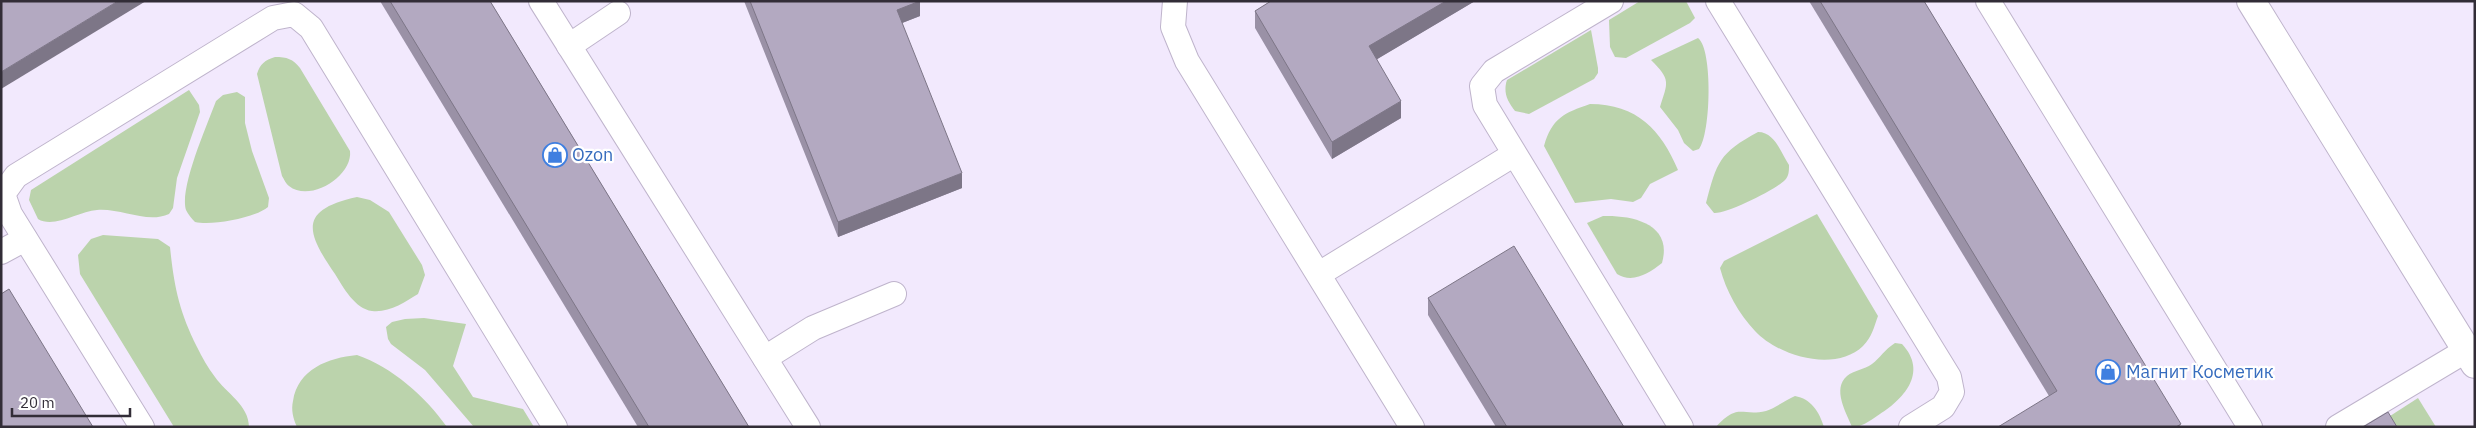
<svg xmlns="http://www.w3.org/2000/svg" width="2476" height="428" font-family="'IBM Plex Sans',sans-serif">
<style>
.green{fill:#bbd3ac}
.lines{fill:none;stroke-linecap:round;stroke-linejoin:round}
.service-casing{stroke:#bfb4cc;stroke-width:26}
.minor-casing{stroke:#bfb4cc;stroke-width:30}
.service{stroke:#fff;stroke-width:24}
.minor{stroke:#fff;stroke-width:28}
.wall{fill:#9a91a6}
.shaded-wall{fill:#7d7687}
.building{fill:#b3a9c1;stroke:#7d7687}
.labels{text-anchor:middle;stroke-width:4.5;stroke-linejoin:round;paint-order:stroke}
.shop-label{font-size:18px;fill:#366cbe;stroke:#fff;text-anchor:start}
</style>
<rect width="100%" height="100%" fill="#f2e9fd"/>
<g class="green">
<polygon points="1640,1 1686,1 1695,18 1690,23 1626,58 1615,57 1610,47 1609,20"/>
<path d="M1591 30 1598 68V73L1594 79 1529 114 1515 111C1507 101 1503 92 1507 80Z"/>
<path d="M1698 38C1713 49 1711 134 1699 149L1693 151 1684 143 1678 130 1660 107C1668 82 1671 80 1651 60Z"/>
<path d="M275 57C287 57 293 59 300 68L350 151C353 176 310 203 289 186 286 184 284 179 282 176L257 74C260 64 265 60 275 57Z"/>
<path d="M189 90 199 105 200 112 177 178 173 208 169 214C147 224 121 208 97 210 79 211 54 229 38 219L29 200 31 190Z"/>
<path d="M237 92 245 97V123L252 151 269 198 268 207C255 218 212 226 195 222 192 219 188 214 186 210 179 188 208 123 216 101L223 95Z"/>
<path d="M1590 104C1637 104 1661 130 1678 170L1650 184 1641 198 1633 202 1611 199 1575 203 1544 146C1552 118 1564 113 1590 104Z"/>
<path d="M1758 132C1775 132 1781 153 1789 165 1789 171 1789 176 1785 180 1775 190 1727 214 1714 213L1706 203C1717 162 1719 153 1758 132Z"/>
<path d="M357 197 370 200 389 212 422 265 425 275 418 294C405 302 389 313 372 311 355 309 343 287 335 274 306 232 298 210 357 197Z"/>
<path d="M1817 214 1878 316C1874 327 1872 337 1863 346 1835 373 1778 356 1755 331 1739 314 1726 291 1720 268L1724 261Z"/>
<path d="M1603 216C1633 215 1673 224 1662 263 1649 273 1633 284 1617 274L1587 223Z"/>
<path d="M103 235 158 239 170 247C174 286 179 311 197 347 202 357 208 368 215 377 226 393 249 405 249 427H174L80 274 78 255 91 239Z"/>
<polygon points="424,318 466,324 453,366 473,397 523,409 534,427 474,427 425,370 391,344 388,339 386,327 392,322 405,319"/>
<path d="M1895 343 1902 344C1929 373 1903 400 1877 416 1868 422 1862 427 1852 427 1846 412 1832 389 1847 376 1854 370 1864 370 1872 364 1881 357 1884 350 1895 343Z"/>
<path d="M357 355C392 367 425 396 447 427H297C293 418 291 410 293 401 298 369 328 358 357 355Z"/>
<path d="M1795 396C1811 399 1819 411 1824 427H1716C1739 402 1741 417 1766 411 1775 408 1786 400 1795 396Z"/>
<polygon points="2418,398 2436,427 2373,427"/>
</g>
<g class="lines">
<defs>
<g id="service">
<polyline points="541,1 808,427"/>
<polyline points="1175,1 1173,27 1187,61 1412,427"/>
<polyline points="1611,1 1494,71 1482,86 1485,105 1681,427"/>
<polyline points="1718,1 1949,377 1952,392 1943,407 1911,427"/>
<polyline points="1988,1 2250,427"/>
<polyline points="569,46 618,13"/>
<polyline points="1,252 25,239"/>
<polyline points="1319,274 1513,155"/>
<polyline points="765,358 813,328 894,294"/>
<polyline points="142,427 10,214 3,194 16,176 273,18 294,14 311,28 555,427"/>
<polyline points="2338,427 2467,350"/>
</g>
<polyline id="minor" points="2251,1 2475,364"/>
</defs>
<use href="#service" class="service-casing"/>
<use href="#minor" class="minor-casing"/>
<use href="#service" class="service"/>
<use href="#minor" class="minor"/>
</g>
<g class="wall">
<polygon points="380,1 490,1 749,427 638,427"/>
<polygon points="744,1 920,1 920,16 902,23 962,188 838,237"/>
<polygon points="1271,1 1475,1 1377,59 1401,118 1332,159 1255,28 1255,11"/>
<polygon points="1809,1 1924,1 2181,427 2049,396"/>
<polygon points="1428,298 1624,427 1496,427 1428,315"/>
</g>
<g class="shaded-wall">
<polygon points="118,1 146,1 1,89 1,72"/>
<polygon points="920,1 920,16 897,25 897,10"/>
<polygon points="1446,1 1475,1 1369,64 1369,46"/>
<polygon points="1401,101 1401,118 1332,159 1332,142"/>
<polygon points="962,173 962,188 838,237 838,222"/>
</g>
<g class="building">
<polygon points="1,1 118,1 1,72"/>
<polygon points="390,1 490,1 749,427 649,427"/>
<polygon points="750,1 920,1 897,10 962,173 838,222"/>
<polygon points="1271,1 1446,1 1369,46 1401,101 1332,142 1255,11"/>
<polygon points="1820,1 1924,1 2181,424 2176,427 1998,427 2057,391"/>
<polygon points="1514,246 1624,427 1507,427 1428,298"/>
<polygon points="9,289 93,427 1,427 1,294"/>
<polygon points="2388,412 2397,427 2363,427"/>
</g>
<defs>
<symbol id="shop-ring" viewBox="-11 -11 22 22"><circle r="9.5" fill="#fff" stroke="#3f7fe0" stroke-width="1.5"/><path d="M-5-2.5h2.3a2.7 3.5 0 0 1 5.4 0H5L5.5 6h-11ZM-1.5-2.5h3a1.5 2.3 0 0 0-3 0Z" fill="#3f7fe0"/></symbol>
</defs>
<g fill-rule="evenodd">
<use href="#shop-ring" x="541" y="141" width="28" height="28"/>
<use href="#shop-ring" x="2094" y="358" width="28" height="28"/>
</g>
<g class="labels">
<g class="shop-label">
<text x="572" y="161">Ozon</text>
<text x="2126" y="378">Магнит Косметик</text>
</g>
</g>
<rect width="2476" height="428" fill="none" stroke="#322d37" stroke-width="5"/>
<path d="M12 408v8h118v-8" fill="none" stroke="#322d37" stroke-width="2.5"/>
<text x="20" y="408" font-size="15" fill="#322d37" stroke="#ffffff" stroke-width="4" paint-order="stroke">20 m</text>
</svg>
